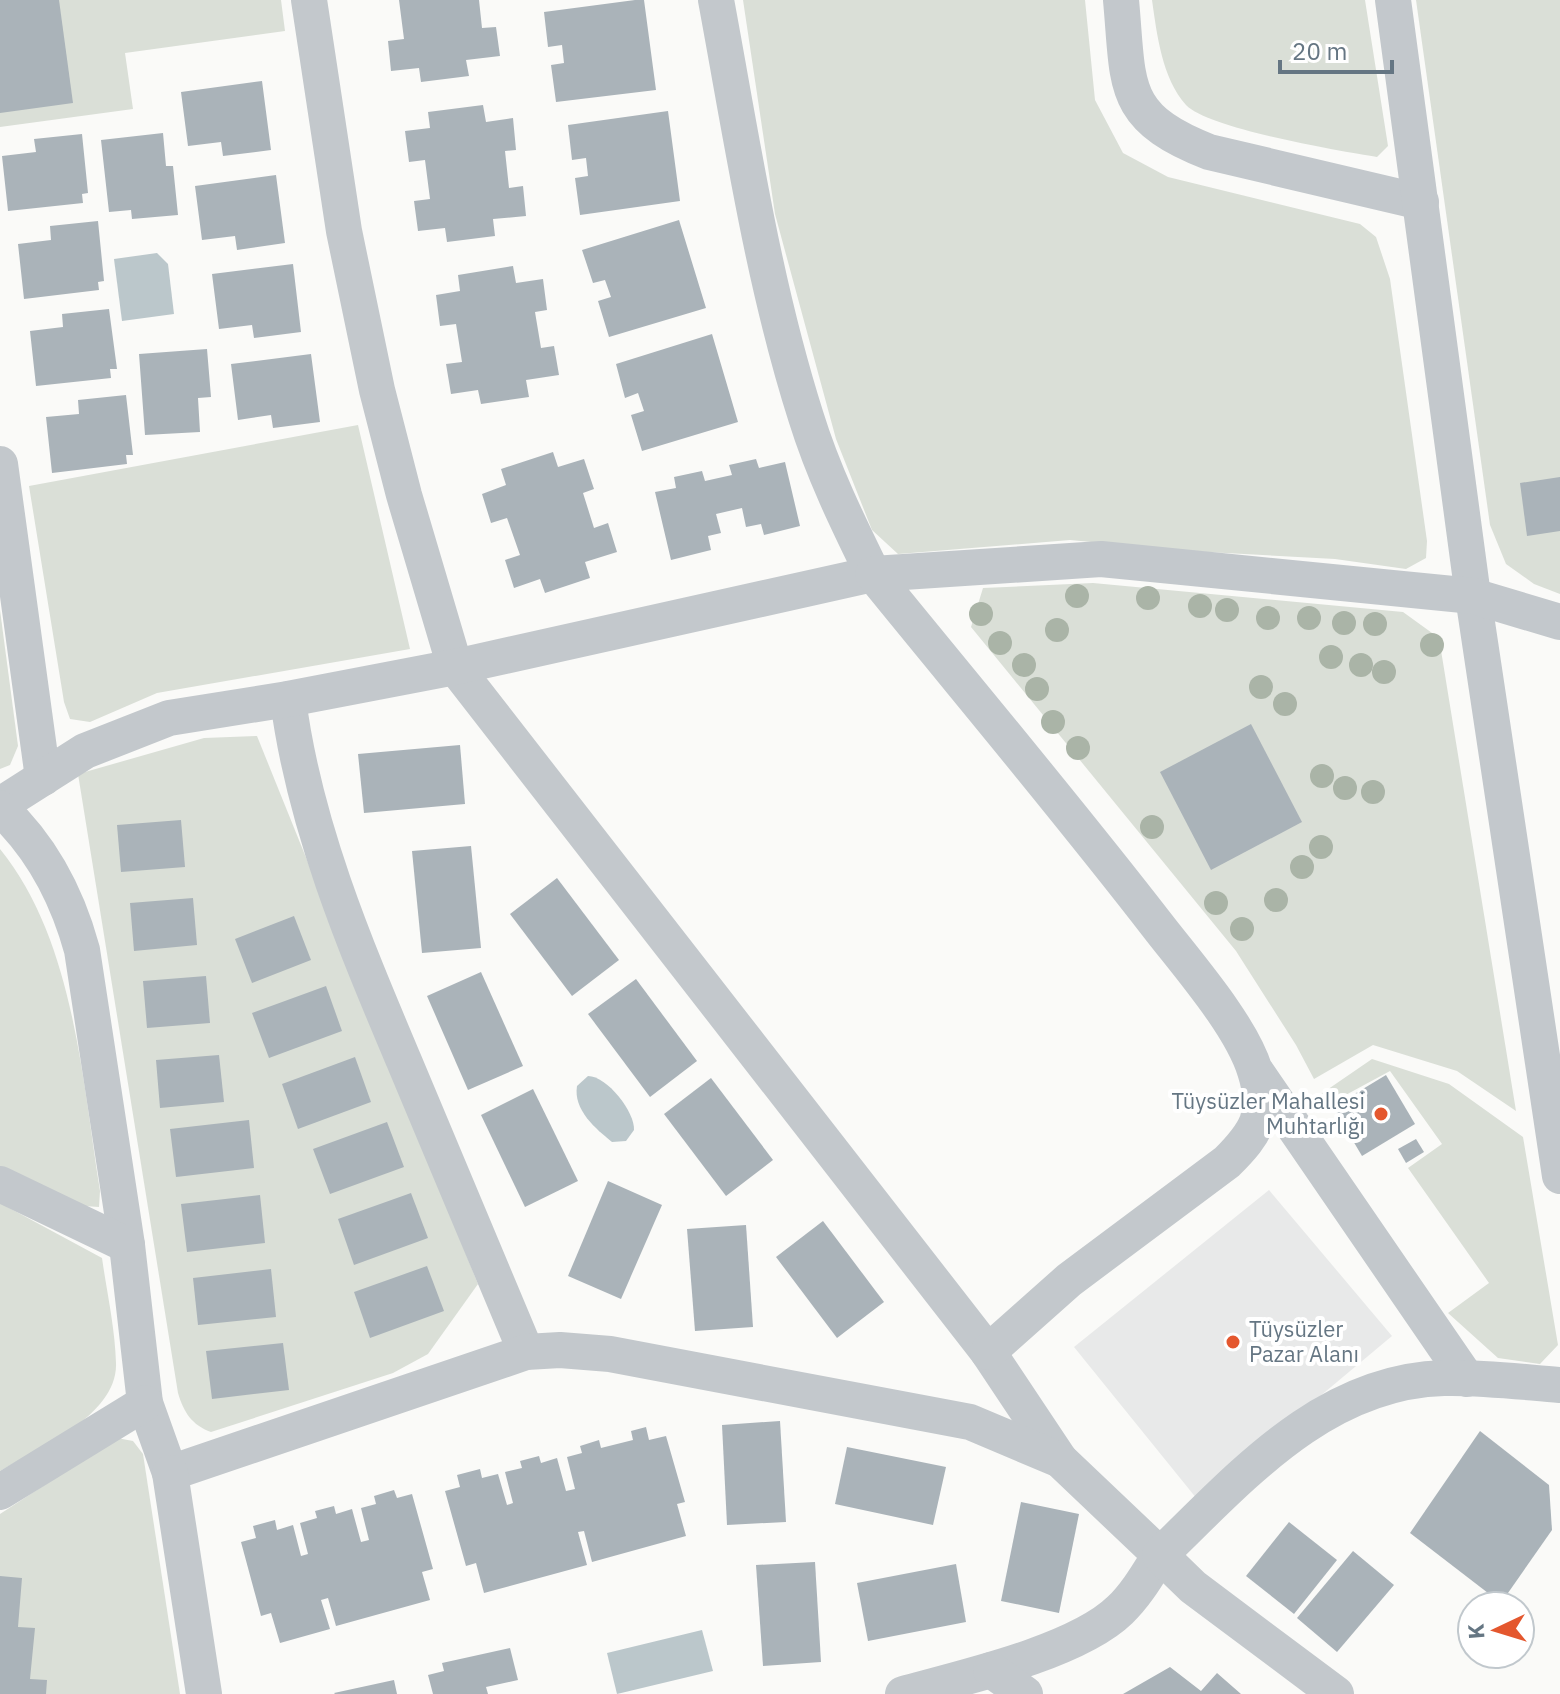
<svg xmlns="http://www.w3.org/2000/svg" width="1560" height="1694" font-family="'IBM Plex Sans',sans-serif">
<style>
.built{fill:#e8e9e9}
.green{fill:#dadfd7}
.water{fill:#bbc7cb}
.building{fill:#aab3b9}
.lines{fill:none;stroke-linecap:round;stroke-linejoin:round}
.minor{stroke:#c3c8cc;stroke-width:36}
.tree{fill:#aab4a7}
.poi-dot{fill:#e4572e;stroke:#fff;stroke-width:3}
.labels{text-anchor:middle;stroke-width:8;stroke-linejoin:round;paint-order:stroke}
.poi-label{font-size:22px;fill:#657683;stroke:#fff;text-anchor:end}
</style>
<rect width="100%" height="100%" fill="#fafaf8"/>
<polygon class="built" points="1269,1190 1392,1336 1197,1499 1074,1347"/>
<g class="green">
<polygon points="0,0 281,0 285,31 125,53 133,109 0,127"/>
<polygon points="743,0 1085,0 1095,100 1123,153 1168,177 1360,224 1376,237 1390,279 1427,541 1426,558 1406,569 1335,559 1188,551 1070,540 898,554 872,530 836,439 775,214"/>
<path d="M1152 0H1365L1388 146 1377 157C1340 151 1209 129 1186 105 1162 78 1157 35 1152 0Z"/>
<polygon points="1416,0 1560,0 1560,594 1534,584 1506,564 1490,525"/>
<polygon points="358,425 410,649 157,693 90,722 70,719 64,702 29,486"/>
<polygon points="1093,583 1403,612 1439,638 1516,1111 1457,1071 1373,1045 1314,1079 1296,1045 1236,951 971,627 983,588"/>
<polygon points="0,610 18,746 10,765 0,769"/>
<path d="M257 736 478 1284 428 1354 393 1373 211 1432C192 1425 184 1413 178 1393L78 774 204 738Z"/>
<path d="M0 849C74 940 82 1079 100 1191L99 1207 84 1206 0 1170Z"/>
<polygon points="1372,1059 1449,1084 1523,1137 1558,1345 1540,1364 1498,1358 1448,1313 1489,1283 1408,1168 1442,1144 1390,1071 1329,1104 1321,1094"/>
<path d="M0 1203 102 1258C107 1293 115 1328 116 1363 118 1415 39 1448 0 1471Z"/>
<polygon points="117,1438 133,1441 143,1454 180,1694 0,1694 0,1514"/>
</g>
<g class="water">
<polygon points="157,253 168,264 174,314 122,321 114,259"/>
<path d="M588 1076C607 1076 635 1112 634 1130L626 1141 612 1142C596 1129 573 1110 577 1086Z"/>
<polygon points="702,1630 713,1671 617,1694 607,1653"/>
</g>
<g class="building">
<polygon points="0,0 59,0 73,103 0,113"/>
<polygon points="399,0 479,0 482,28 496,27 500,56 466,60 469,76 421,82 419,68 391,71 388,41 404,39"/>
<polygon points="635,0 644,0 656,90 556,102 551,65 564,63 562,45 548,47 544,12"/>
<polygon points="262,81 271,150 223,156 221,142 188,146 181,92"/>
<polygon points="483,105 486,122 513,118 516,150 505,151 509,188 523,186 526,216 493,219 495,236 447,242 445,228 418,231 414,201 430,199 425,160 409,162 405,131 430,128 428,112"/>
<polygon points="668,111 680,201 580,215 575,178 588,176 586,158 572,160 568,125"/>
<polygon points="163,133 166,166 173,166 178,215 132,219 131,210 109,212 101,140"/>
<polygon points="82,134 88,193 82,194 83,203 8,211 2,156 36,152 34,139"/>
<polygon points="276,175 285,243 237,250 235,236 202,240 195,186"/>
<polygon points="679,220 706,308 609,337 598,301 611,297 605,280 593,283 582,250"/>
<polygon points="98,221 104,281 98,282 99,290 24,299 18,244 51,240 50,226"/>
<polygon points="293,264 301,332 254,338 252,325 219,329 212,274"/>
<polygon points="513,266 516,283 543,279 547,310 535,312 541,348 554,346 559,375 526,380 529,397 481,404 478,390 451,394 446,364 462,362 456,324 440,326 436,295 460,291 458,275"/>
<polygon points="109,309 117,369 110,369 111,378 36,386 30,331 63,327 62,314"/>
<polygon points="712,334 738,422 642,451 631,415 644,411 638,393 625,398 616,364"/>
<polygon points="207,349 211,397 198,398 200,432 145,435 139,354"/>
<polygon points="311,354 320,422 273,428 271,415 238,420 231,364"/>
<polygon points="126,395 133,455 126,455 127,464 52,473 46,417 79,414 78,400"/>
<polygon points="553,452 558,467 584,459 594,489 583,493 594,528 608,523 617,552 585,562 590,578 545,593 540,579 514,588 505,560 520,555 507,518 491,523 482,494 506,485 501,469"/>
<polygon points="756,459 759,468 785,462 800,526 764,535 761,524 746,527 742,508 716,514 721,533 708,536 711,550 671,560 655,492 676,488 674,477 702,471 705,481 732,475 729,465"/>
<polygon points="1560,477 1560,531 1527,536 1520,483"/>
<polygon points="1251,724 1302,822 1211,870 1160,772"/>
<polygon points="460,745 465,804 364,813 358,754"/>
<polygon points="181,820 185,867 121,872 117,825"/>
<polygon points="471,846 481,948 422,953 412,851"/>
<polygon points="557,878 619,960 572,996 510,914"/>
<polygon points="193,898 197,945 134,951 130,903"/>
<polygon points="294,916 311,960 252,983 235,939"/>
<polygon points="481,972 523,1066 468,1090 427,996"/>
<polygon points="206,976 210,1023 147,1028 143,981"/>
<polygon points="636,979 697,1061 650,1097 588,1014"/>
<polygon points="326,986 342,1031 269,1058 252,1013"/>
<polygon points="219,1055 224,1102 160,1108 156,1060"/>
<polygon points="355,1057 371,1102 298,1129 282,1084"/>
<polygon points="1386,1075 1415,1124 1362,1156 1333,1107"/>
<polygon points="711,1078 773,1160 726,1196 664,1114"/>
<polygon points="533,1089 578,1181 525,1207 481,1115"/>
<polygon points="249,1120 254,1168 176,1177 170,1129"/>
<polygon points="387,1122 404,1167 330,1194 313,1149"/>
<polygon points="1416,1139 1424,1152 1406,1163 1398,1149"/>
<polygon points="608,1181 662,1205 621,1299 568,1276"/>
<polygon points="411,1193 428,1238 354,1265 338,1219"/>
<polygon points="260,1195 265,1243 187,1252 181,1204"/>
<polygon points="823,1221 884,1302 837,1338 776,1257"/>
<polygon points="746,1225 753,1327 695,1331 687,1229"/>
<polygon points="427,1266 444,1311 370,1338 354,1292"/>
<polygon points="271,1269 276,1317 198,1325 193,1278"/>
<polygon points="283,1343 289,1390 212,1399 206,1351"/>
<polygon points="780,1421 786,1522 727,1525 722,1425"/>
<polygon points="646,1427 649,1440 666,1436 685,1502 677,1504 686,1536 592,1562 584,1531 578,1532 587,1565 484,1593 476,1563 466,1566 445,1491 460,1487 457,1475 480,1469 482,1478 498,1474 507,1505 513,1503 505,1472 522,1468 520,1461 539,1456 541,1463 557,1458 566,1491 575,1489 567,1457 582,1453 580,1446 599,1440 601,1448 633,1440 631,1431"/>
<polygon points="1480,1431 1549,1485 1552,1530 1501,1603 1410,1533"/>
<polygon points="847,1447 946,1467 933,1525 835,1504"/>
<polygon points="394,1490 397,1498 412,1494 433,1569 422,1572 430,1600 336,1626 328,1598 321,1600 330,1629 280,1643 271,1613 261,1616 241,1542 256,1538 253,1526 275,1520 277,1530 293,1525 301,1556 308,1554 300,1523 317,1518 315,1511 334,1506 336,1514 352,1509 361,1542 369,1540 361,1508 376,1504 374,1496"/>
<polygon points="1021,1502 1079,1514 1059,1613 1001,1601"/>
<polygon points="1289,1522 1337,1560 1294,1614 1246,1576"/>
<polygon points="1353,1551 1394,1585 1337,1652 1297,1618"/>
<polygon points="815,1562 821,1662 763,1666 756,1565"/>
<polygon points="956,1564 966,1622 868,1641 857,1583"/>
<polygon points="0,1576 22,1578 18,1627 35,1628 30,1679 47,1680 46,1694 0,1694"/>
<polygon points="510,1648 518,1680 486,1687 488,1694 433,1694 428,1675 444,1671 442,1663"/>
<polygon points="1170,1667 1201,1691 1217,1673 1241,1694 1123,1694"/>
<polygon points="394,1680 397,1694 335,1694 334,1693"/>
</g>
<g class="lines">
<g class="minor">
<polyline points="309,0 344,231 377,390 404,495 455,667 988,1352 1060,1460"/>
<path d="M1121 0C1129 85 1119 117 1209 152L1421 202"/>
<polyline points="1393,0 1473,596 1560,1176"/>
<polyline points="0,464 43,778"/>
<path d="M288 699C304 825 355 945 404 1061 445 1158 485 1255 526 1352"/>
<path d="M0 805 85 751 169 718 288 699 455 667 873 574C848 523 823 472 806 417 763 282 742 140 716 0"/>
<path d="M0 808C42 847 67 895 82 950L127 1245 145 1403 170 1473 526 1352 560 1350 610 1354 970 1422 1060 1460 1160 1555C1148 1574 1136 1595 1120 1610 1077 1652 962 1678 903 1694"/>
<polyline points="1257,1073 1467,1379"/>
<polyline points="0,1184 127,1245"/>
<path d="M988 1352 1069 1280 1227 1162C1256 1133 1269 1114 1255 1071 1241 1025 1187 964 1157 925 1065 806 968 691 873 574L1101 559 1473 596 1560 622"/>
<polyline points="170,1473 204,1694"/>
<polyline points="0,1492 145,1403"/>
<polyline points="991,1670 1025,1694"/>
<path d="M1336 1694 1193 1587 1160 1555C1240 1478 1323 1381 1444 1378 1482 1377 1522 1382 1560 1385"/>
</g>
</g>
<g class="tree">
<circle cx="1077" cy="596" r="12"/>
<circle cx="1148" cy="598" r="12"/>
<circle cx="1200" cy="606" r="12"/>
<circle cx="1227" cy="610" r="12"/>
<circle cx="981" cy="614" r="12"/>
<circle cx="1268" cy="618" r="12"/>
<circle cx="1309" cy="618" r="12"/>
<circle cx="1344" cy="623" r="12"/>
<circle cx="1375" cy="624" r="12"/>
<circle cx="1057" cy="630" r="12"/>
<circle cx="1000" cy="643" r="12"/>
<circle cx="1432" cy="645" r="12"/>
<circle cx="1331" cy="657" r="12"/>
<circle cx="1024" cy="665" r="12"/>
<circle cx="1361" cy="665" r="12"/>
<circle cx="1384" cy="672" r="12"/>
<circle cx="1261" cy="687" r="12"/>
<circle cx="1037" cy="689" r="12"/>
<circle cx="1285" cy="704" r="12"/>
<circle cx="1053" cy="722" r="12"/>
<circle cx="1078" cy="748" r="12"/>
<circle cx="1322" cy="776" r="12"/>
<circle cx="1345" cy="788" r="12"/>
<circle cx="1373" cy="792" r="12"/>
<circle cx="1152" cy="827" r="12"/>
<circle cx="1321" cy="847" r="12"/>
<circle cx="1302" cy="867" r="12"/>
<circle cx="1276" cy="900" r="12"/>
<circle cx="1216" cy="903" r="12"/>
<circle cx="1242" cy="929" r="12"/>
</g>
<g class="poi-dot">
<circle cx="1381" cy="1114" r="8"/>
<circle cx="1233" cy="1342" r="8"/>
</g>
<g class="labels">
<g class="poi-label">
<text x="1365" y="1109">Tüysüzler Mahallesi<tspan x="1365" dy="25">Muhtarlığı</tspan></text>
<text x="1249" y="1337" text-anchor="start">Tüysüzler<tspan x="1249" dy="25">Pazar Alanı</tspan></text>
</g>
</g>
<g transform="translate(1496 1630) rotate(266)"><circle r="38" fill="#ffffff" stroke="#c1c8cd" stroke-width="2"/>
<path d="M0-6L14 30L0 20L-14 30Z" fill="#e4572e"/>
<text y="-12" font-size="22" font-weight="bold" text-anchor="middle" fill="#657683">K</text>
</g>
<path d="M1280 60v12h112v-12" fill="none" stroke="#657683" stroke-width="4"/>
<text x="1292" y="60" font-size="24" fill="#657683" stroke="#ffffff" stroke-width="6" paint-order="stroke">20 m</text>
</svg>
